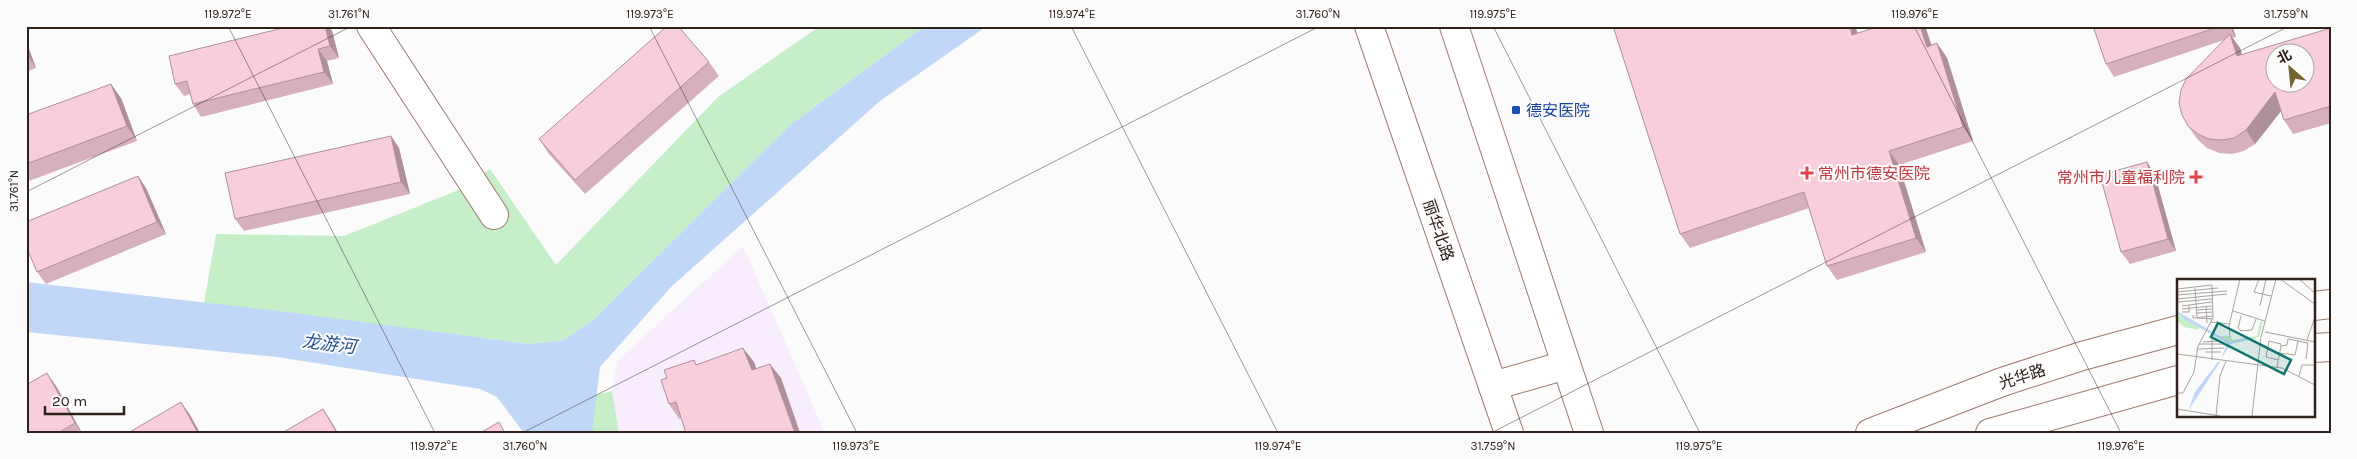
<svg xmlns="http://www.w3.org/2000/svg" width="2357" height="459" font-family="Karla,'Noto Sans SC',sans-serif">
<style>
.commercial{fill:#f7edfd}
.green{fill:#c5eec9}
.water{fill:#c0d7f7}
.lines{fill:none;stroke-linecap:round;stroke-linejoin:round}
.street-casing{stroke:#9c7a6c;stroke-width:30}
.secondary-casing{stroke:#9c7a6c;stroke-width:30}
.primary-casing{stroke:#9c7a6c;stroke-width:30}
.street{stroke:#fff;stroke-width:28}
.secondary{stroke:#fff;stroke-width:28}
.primary{stroke:#fff;stroke-width:28}
.wall{fill:#d6b1bd}
.shaded-wall{fill:#ae909a}
.building{fill:#f9cedc;stroke:#ae909a;fill-rule:evenodd}
.ticks{fill:none;stroke:#2f211b;stroke-width:1;stroke-opacity:0.45}
.transit-dot{fill:#1a4fb4;stroke:#fbfbfb;stroke-width:2}
.health-dot{fill:#e0444e;stroke:#fbfbfb;stroke-width:2}
.labels{text-anchor:middle;stroke-width:4;stroke-linejoin:round;paint-order:stroke}
.transit-label{font-size:16px;fill:#164399;stroke:#fbfbfb;text-anchor:start}
.health-label{font-size:16px;fill:#be3a42;stroke:#fbfbfb;text-anchor:start}
.street-label{font-size:16px;fill:#2f211b;stroke:#fbfbfb}
.water-label{font-size:18px;font-style:italic;fill:#255392;stroke:#fbfbfb}
.inset-road{fill:none;stroke:#a9a4a1;stroke-width:1}
.view{fill:#0f766e;fill-opacity:0.15;stroke:#0f766e;stroke-width:2.5}
.inset-edge{fill:none;stroke:#2f211b;stroke-width:2.5}
.neatline{fill:none;stroke:#2f211b;stroke-width:2}
.ticks-label{font-size:12px;text-anchor:middle;fill:#2f211b}
</style>
<rect width="100%" height="100%" fill="#fbfbfb"/>
<polygon class="commercial" points="743,246 825,433 619,433 612,391 617,361"/>
<g class="green">
<polygon points="820,26 925,26 790,125 593,320 564,340 529,344 204,303 216,234 344,236 456,191 490,169 556,265 718,97"/>
<polygon points="612,391 619,433 524,433 512,416"/>
</g>
<polygon class="water" points="925,26 987,26 880,101 672,286 600,367 592,433 524,433 497,397 480,389 277,357 26,332 26,282 287,312 529,344 564,340 593,320 790,125"/>
<g class="lines">
<defs>
<polyline id="street" points="371,26 494,215"/>
<g id="secondary">
<polyline points="2313,306 2331,304"/>
<polyline points="2313,348 2331,347"/>
<polyline points="1870,433 2002,382 2082,356 2178,330"/>
<polyline points="1990,433 2178,380"/>
</g>
<g id="primary">
<polyline points="1369,26 1509,433"/>
<polyline points="1454,26 1589,433"/>
<polyline points="1493,386 1566,365"/>
</g>
</defs>
<use href="#street" class="street-casing"/>
<use href="#secondary" class="secondary-casing"/>
<use href="#primary" class="primary-casing"/>
<use href="#street" class="street"/>
<use href="#secondary" class="secondary"/>
<use href="#primary" class="primary"/>
</g>
<g class="wall">
<polygon points="1613,26 1855,26 1858,33 1926,29 1931,45 1937,43 1947,58 1973,141 1899,165 1926,252 1837,280 1827,266 1809,208 1690,248 1680,234"/>
<polygon points="2093,26 2232,26 2236,37 2232,38 2240,48 2242,55 2331,28 2331,123 2293,134 2284,120 2281,111 2255,144 2244,151 2232,154 2219,153 2207,148 2198,140 2188,126 2224,40 2114,77 2106,64"/>
<polygon points="332,31 339,58 327,61 333,84 201,117 193,104 190,94 184,96 175,84"/>
<polygon points="26,41 36,68 26,72"/>
<polygon points="709,62 719,76 585,194 549,154 539,139"/>
<polygon points="121,98 137,141 26,182 26,115"/>
<polygon points="391,136 399,148 410,194 244,231 235,219"/>
<polygon points="2147,162 2155,175 2176,251 2130,264 2121,252"/>
<polygon points="146,188 166,234 46,284 37,272"/>
<polygon points="754,362 756,369 781,378 800,433 686,433 681,418 679,419 669,404 667,378 697,364"/>
<polygon points="56,386 82,433 26,433"/>
</g>
<g class="shaded-wall">
<polygon points="325,26 329,26 332,31 339,58 330,46"/>
<polygon points="1850,26 1855,26 1862,49 1852,35"/>
<polygon points="1920,26 1924,26 1926,29 1937,61 1927,47"/>
<polygon points="2229,26 2232,26 2236,37"/>
<polygon points="2230,34 2240,48 2247,70 2237,56"/>
<polygon points="26,41 36,68 28,56 26,52"/>
<polygon points="1937,43 1947,58 1973,141 1963,127"/>
<polygon points="318,49 327,61 333,84 324,72"/>
<polygon points="111,84 121,98 137,141 127,126"/>
<polygon points="2275,92 2285,106 2255,144 2246,130"/>
<polygon points="391,136 399,148 410,194 401,182"/>
<polygon points="1889,151 1899,165 1926,252 1916,238"/>
<polygon points="2147,162 2155,175 2176,251 2168,239"/>
<polygon points="138,176 146,188 166,234 157,222"/>
<polygon points="743,348 754,362 762,385 752,370"/>
<polygon points="770,364 781,378 800,433 795,433"/>
<polygon points="47,373 56,386 82,433 75,423"/>
<polygon points="181,402 190,415 200,433 198,433"/>
<polygon points="323,409 331,421 338,433 337,433"/>
</g>
<g class="building">
<polygon points="291,26 325,26 330,46 318,49 324,72 193,104 187,81 175,84 169,56"/>
<polygon points="667,26 678,26 709,62 575,180 539,139"/>
<polygon points="1613,26 1850,26 1852,35 1880,26 1920,26 1927,47 1937,43 1963,127 1889,151 1916,238 1827,266 1804,192 1680,234"/>
<polygon points="2093,26 2221,26 2106,64"/>
<path d="M2331 28V106L2284 120 2275 92 2246 130 2234 138 2222 140 2209 139 2198 134 2188 126 2182 115 2179 103 2181 90 2186 79 2230 34 2237 56ZM2274 52H2304V82H2274Z"/>
<polygon points="111,84 127,126 26,164 26,115"/>
<polygon points="391,136 401,182 235,219 225,173"/>
<polygon points="2147,162 2168,239 2121,252 2100,175"/>
<polygon points="138,176 157,222 37,272 26,246 26,222"/>
<polygon points="743,348 752,370 770,364 795,433 686,433 676,402 669,404 661,380 667,378 664,370 694,360 696,365"/>
<polygon points="47,373 75,423 58,433 26,433 26,385"/>
<polygon points="181,402 198,433 128,433"/>
<polygon points="323,409 337,433 282,433"/>
<polygon points="499,422 505,433 480,433"/>
</g>
<path class="ticks" d="M228 26 435 433M649 26 857 433M1071 26 1278 433M1493 26 1700 433M1914 26 2121 433M26 192 352 26M522 433 1320 26M1491 433 2289 26"/>
<rect class="transit-dot" x="1511" y="105" width="10" height="10" rx="2.5"/>
<g class="health-dot">
<path d="M1804.5 165.5h5v5h5v5h-5v5h-5v-5h-5v-5h5z"/>
<path d="M2193.5 169.5h5v5h5v5h-5v5h-5v-5h-5v-5h5z"/>
</g>
<g class="labels">
<g class="transit-label">
<text x="1526" y="116">德安医院</text>
</g>
<g class="health-label">
<text x="1818" y="179">常州市德安医院</text>
<text x="2185" y="183" text-anchor="end">常州市儿童福利院</text>
</g>
<g class="street-label">
<text transform="translate(1439 230) rotate(71)" y="6">丽华北路</text>
<text transform="translate(2022 376) rotate(-18)" y="6">光华路</text>
</g>
<g class="water-label">
<text transform="translate(329 344) rotate(7)" y="6">龙游河</text>
</g>
</g>
<g transform="translate(2177 279)">
<rect width="138" height="138" fill="#fbfbfb"/>
<path d="M0 33 23 47 21 51 7 48 0 41ZM83 42 86 43 82 58 53 63 43 57H54L55 61 80 57Z" fill="#c5eec9"/>
<path d="M0 32 53 63 69 59H81L54 65 44 80 50 64 7 40ZM41 83H43L11 132 18 113Z" fill="#c0d7f7"/>
<path class="inset-road" d="M82 0 77 13 94 17M103 0 138 25M122 0 138 14M18 9 20 39 36 40M0 10 35 6 36 39 21 67 17 93 6 114H0M0 13 41 9M0 16 50 12M0 20 50 15M1 23 35 20M12 26 35 23M5 27 12 26V33H5M29 27 30 44M83 27 89 0M5 30 35 27M19 31 36 30M56 32 88 42M20 34 36 33M16 36V39L36 37M64 37 61 49 64 52 75 51 79 40M0 42V67M34 43 53 45M88 53 138 63M53 58 52 47 63 0M35 60V81M130 61 138 38M26 63 42 62M22 65H48M104 67 110 66 111 60 131 64 129 80M21 70 47 69M28 73H44M102 74 118 76 121 62M0 75 105 89 138 106M100 88 104 67V65L92 62 89 78 101 81M122 97 125 86H138M0 130 43 137M39 137 43 97 49 82M75 137 84 58 99 0"/>
<path class="view" d="M41 44 114 81 107 95 34 58Z"/>
<rect width="138" height="138" class="inset-edge"/>
</g>
<rect width="2357" height="459" fill="none" stroke="#fbfbfb" stroke-width="55"/>
<g transform="translate(2290 68) rotate(333)"><circle r="24" fill="#fbfbfb" stroke="#a9a4a1"/>
<path d="M0-4L9 19L0 12L-9 19Z" fill="#766231"/>
<text y="-8" font-size="14" font-weight="bold" text-anchor="middle" fill="#2f211b">北</text>
</g>
<path d="M45 406v8h79v-8" fill="none" stroke="#2f211b" stroke-width="2.5"/>
<text x="52" y="406" font-size="15" fill="#2f211b" stroke="#fbfbfb" stroke-width="4" paint-order="stroke">20 m</text>
<rect x="28" y="28" width="2302" height="404" class="neatline"/>
<g class="ticks-label">
<text x="228" y="18">119.972°E</text>
<text x="349" y="18">31.761°N</text>
<text x="650" y="18">119.973°E</text>
<text x="1072" y="18">119.974°E</text>
<text x="1318" y="18">31.760°N</text>
<text x="1493" y="18">119.975°E</text>
<text x="1915" y="18">119.976°E</text>
<text x="2286" y="18">31.759°N</text>
<text transform="translate(14 191) rotate(-90)" y="4">31.761°N</text>
<text x="434" y="450">119.972°E</text>
<text x="525" y="450">31.760°N</text>
<text x="856" y="450">119.973°E</text>
<text x="1278" y="450">119.974°E</text>
<text x="1493" y="450">31.759°N</text>
<text x="1699" y="450">119.975°E</text>
<text x="2121" y="450">119.976°E</text>
</g>
</svg>
